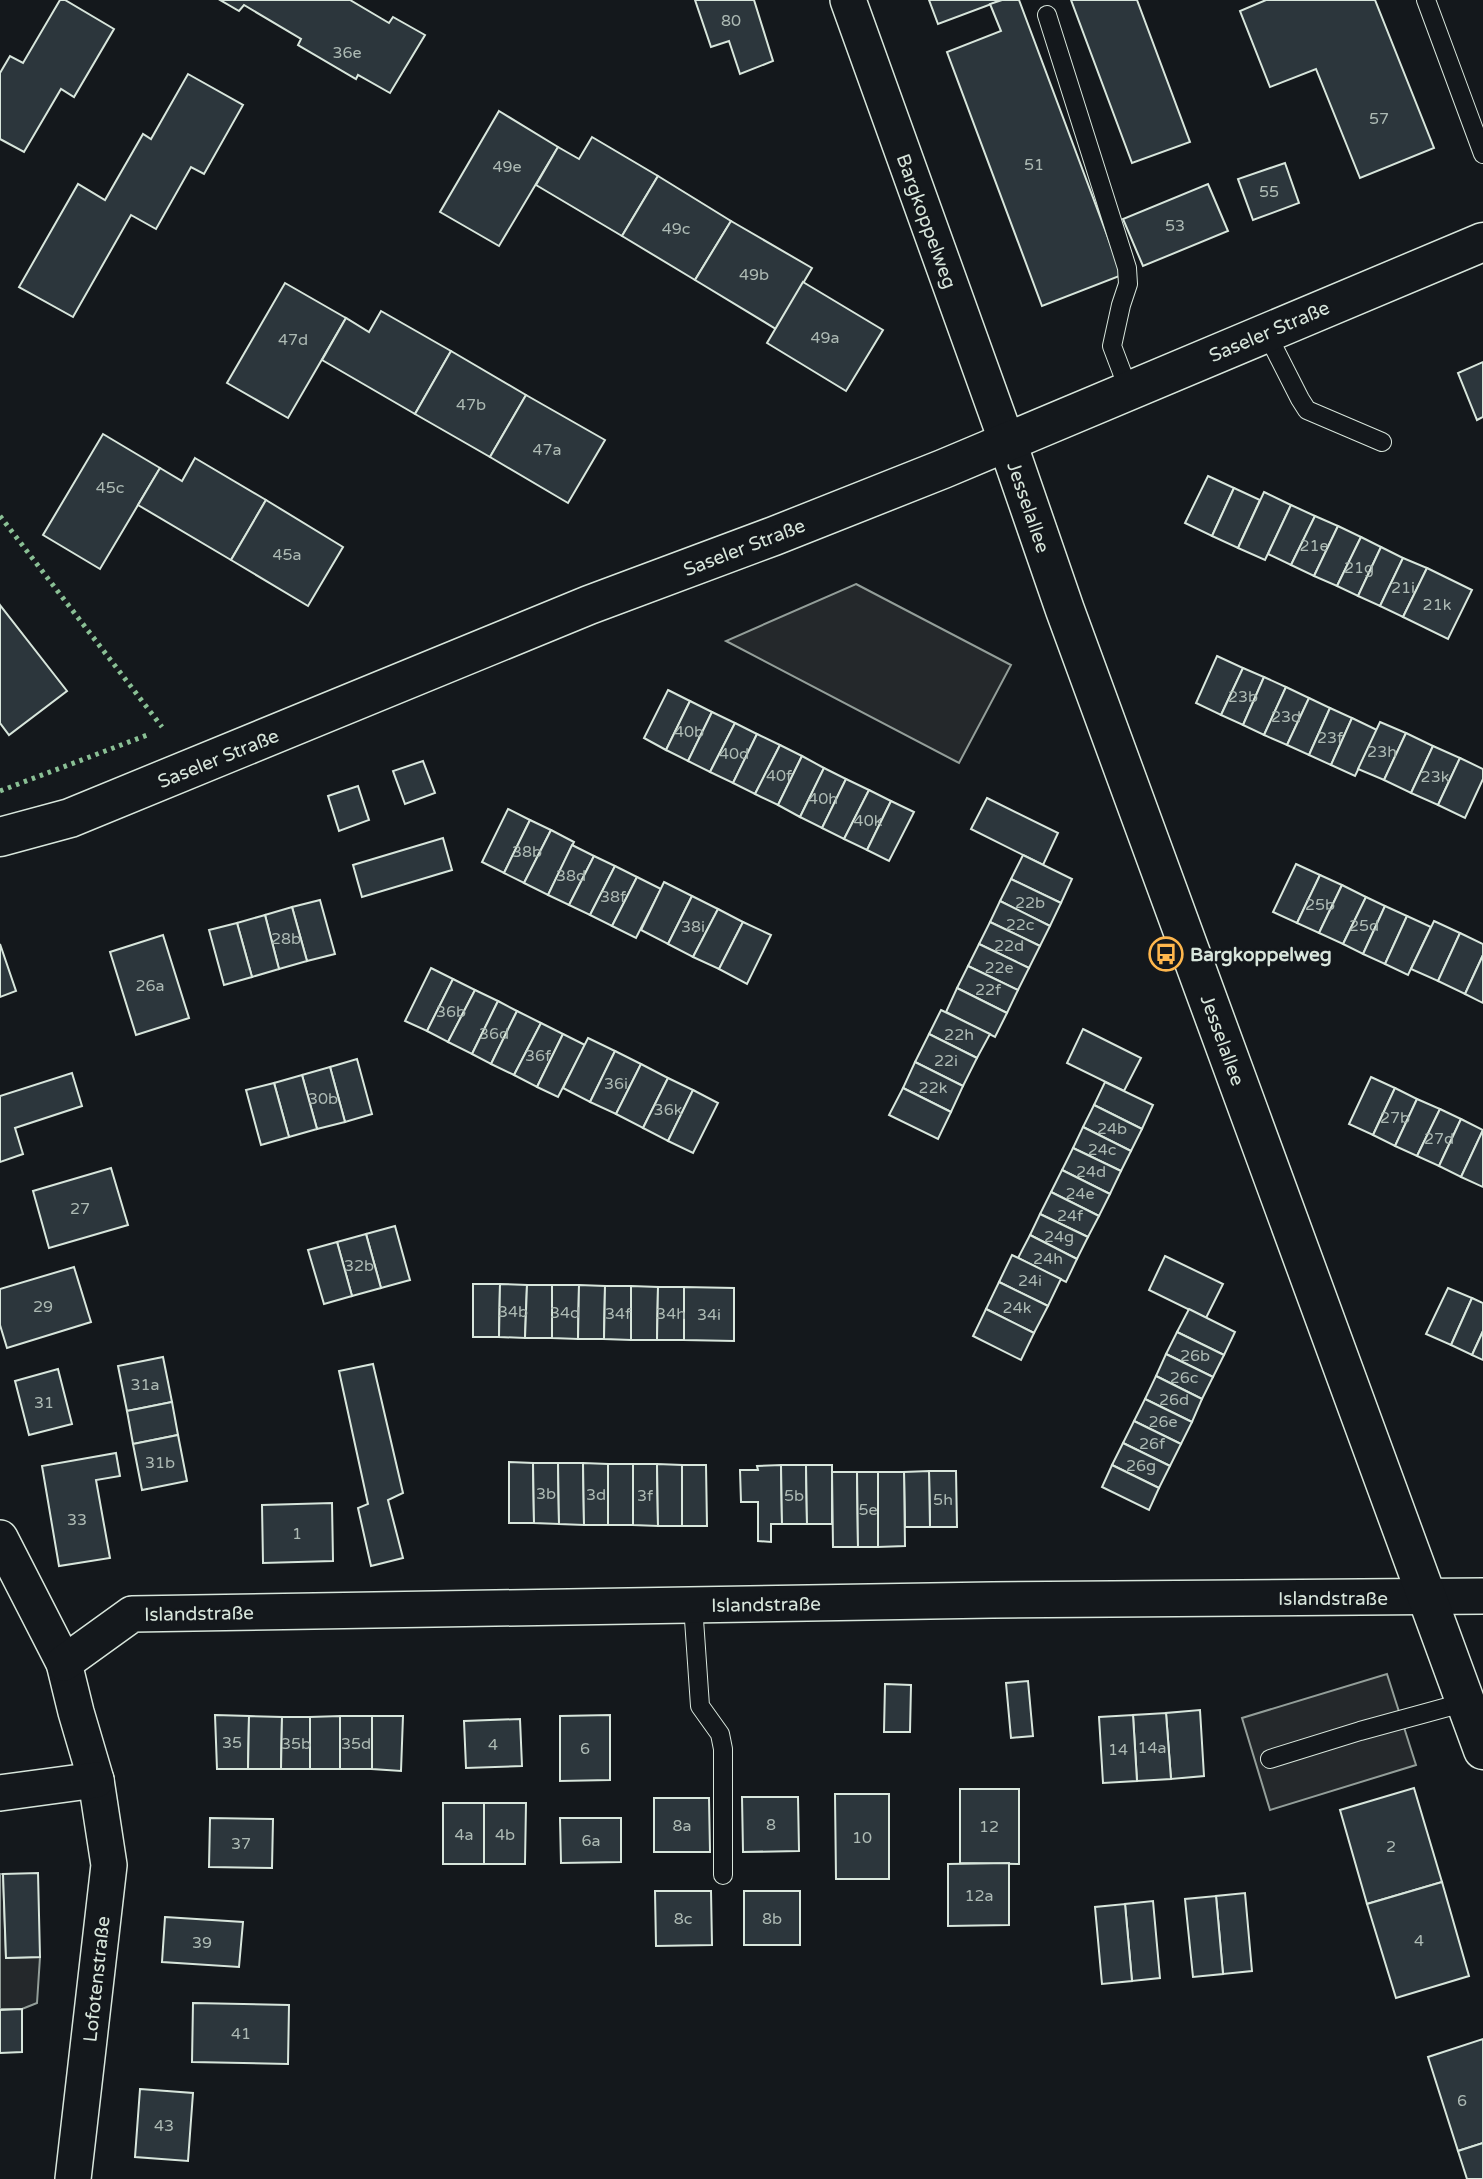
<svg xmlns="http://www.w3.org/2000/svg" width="1483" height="2179" font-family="'Varela Round',sans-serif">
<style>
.parking{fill:#24282b;stroke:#939e99;stroke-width:2}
.building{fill:#2c363c;stroke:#d8e6dc;stroke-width:2}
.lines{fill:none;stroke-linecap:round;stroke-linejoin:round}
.service-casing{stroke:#d8e6dc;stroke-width:20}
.minor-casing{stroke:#d8e6dc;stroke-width:38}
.tertiary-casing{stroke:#d8e6dc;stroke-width:41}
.service{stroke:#14181c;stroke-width:18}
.minor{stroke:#14181c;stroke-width:35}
.tertiary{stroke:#14181c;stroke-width:38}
.hedge{stroke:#8ac095;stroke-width:5;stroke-dasharray:3.5 5;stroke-linecap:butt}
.labels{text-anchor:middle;stroke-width:5;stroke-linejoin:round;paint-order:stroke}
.number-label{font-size:16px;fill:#adbab4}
.street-label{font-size:19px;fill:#d8e6dc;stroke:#14181c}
.poi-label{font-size:19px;font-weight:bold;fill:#d8e6dc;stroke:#14181c;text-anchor:start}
</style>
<rect width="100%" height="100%" fill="#14181c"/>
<g class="parking">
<polygon points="856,584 1011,665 959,763 726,641"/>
<polygon points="1387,1674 1416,1765 1270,1810 1242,1718"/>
<polygon points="0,1874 3,1874 6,1958 40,1957 37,2003 22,2009 0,2009"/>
</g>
<g class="building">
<polygon points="60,0 65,0 114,29 74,97 61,89 24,152 0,139 0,73 10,56 23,63"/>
<polygon points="220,0 350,0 389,23 393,17 425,35 390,93 358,75 356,79 298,45 301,39 244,5 239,11"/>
<polygon points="695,0 754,0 773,61 740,74 729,41 711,47"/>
<polygon points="929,0 1002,0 938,24"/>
<polygon points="1002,0 1019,0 1122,275 1042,306 947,52 1001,31 990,4"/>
<polygon points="1071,0 1137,0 1190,142 1132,163"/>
<polygon points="1266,0 1375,0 1434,148 1360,178 1316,69 1270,87 1240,11"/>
<polygon points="188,74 243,105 204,174 191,167 156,229 131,215 73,317 19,287 78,184 105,200 143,134 151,139"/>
<polygon points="499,111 558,147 499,246 440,212"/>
<polygon points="592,137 658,176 622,236 536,185 558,147 579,159"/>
<polygon points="1285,163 1299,203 1253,220 1238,179"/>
<polygon points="658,176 731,221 695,280 622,236"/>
<polygon points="1208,184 1228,231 1143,266 1123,219"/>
<polygon points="731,221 812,268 776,329 695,280"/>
<polygon points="803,282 883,330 846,391 767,343"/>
<polygon points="285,283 346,318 288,418 227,383"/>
<polygon points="381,311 451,351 415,414 322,360 346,318 369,332"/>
<polygon points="451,351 526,395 490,457 415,414"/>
<polygon points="1483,362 1483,417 1477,420 1458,373"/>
<polygon points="526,395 605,440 568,503 490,457"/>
<polygon points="103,434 160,468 100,569 43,535"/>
<polygon points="195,458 266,500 231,560 138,505 160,468 182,481"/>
<polygon points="1208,476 1234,488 1212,536 1185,523"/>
<polygon points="1234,488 1260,500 1238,548 1212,536"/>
<polygon points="1264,492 1291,505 1265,560 1238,548"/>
<polygon points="266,500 343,547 308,606 231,560"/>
<polygon points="1291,505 1315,516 1291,565 1268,554"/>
<polygon points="1315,516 1338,526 1314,576 1291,565"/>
<polygon points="1338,526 1361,537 1337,586 1314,576"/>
<polygon points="1361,537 1381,547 1358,596 1337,586"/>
<polygon points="1381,547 1403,558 1380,606 1358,596"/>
<polygon points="1403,558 1427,568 1403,617 1380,606"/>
<polygon points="1427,568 1472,590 1448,639 1403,617"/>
<polygon points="0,605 67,691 9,735 0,723"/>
<polygon points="1217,656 1243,668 1221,715 1196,703"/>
<polygon points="1243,668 1264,677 1243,725 1221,715"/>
<polygon points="1264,677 1286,687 1264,735 1243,725"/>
<polygon points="1286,687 1309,698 1287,745 1264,735"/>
<polygon points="668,690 690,701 666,750 644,738"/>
<polygon points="1309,698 1330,708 1309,755 1287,745"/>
<polygon points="690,701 712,712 688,761 666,750"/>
<polygon points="1330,708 1352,718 1331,765 1309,755"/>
<polygon points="712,712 735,723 710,772 688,761"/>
<polygon points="1352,718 1377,730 1355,776 1331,765"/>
<polygon points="1380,722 1406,733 1384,780 1358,769"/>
<polygon points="735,723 757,734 733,783 710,772"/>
<polygon points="1406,733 1433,746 1411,793 1384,780"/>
<polygon points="757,734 780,745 755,794 733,783"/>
<polygon points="780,745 802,756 778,805 755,794"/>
<polygon points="1433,746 1460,758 1438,805 1411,793"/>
<polygon points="802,756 824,768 800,817 778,805"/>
<polygon points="1460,758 1483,769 1483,779 1465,818 1438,805"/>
<polygon points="423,761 435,793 405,804 393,771"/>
<polygon points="824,768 846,779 822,828 800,817"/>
<polygon points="846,779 869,790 844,839 822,828"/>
<polygon points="358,786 369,820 339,831 328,796"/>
<polygon points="869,790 891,801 867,850 844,839"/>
<polygon points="987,798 1058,833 1043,865 971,829"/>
<polygon points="891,801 914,812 889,861 867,850"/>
<polygon points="508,809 530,820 504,873 482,862"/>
<polygon points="530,820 551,830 524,883 504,873"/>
<polygon points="551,830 574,842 548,895 524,883"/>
<polygon points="443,838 452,870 362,897 353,865"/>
<polygon points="572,845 594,856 569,905 548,895"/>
<polygon points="1023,855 1072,879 1061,903 1011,879"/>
<polygon points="594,856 615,866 590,915 569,905"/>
<polygon points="1296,864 1320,875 1297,923 1273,912"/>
<polygon points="615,866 637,877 612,926 590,915"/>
<polygon points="1320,875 1342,885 1319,933 1297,923"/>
<polygon points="637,877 661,889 636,938 612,926"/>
<polygon points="1011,879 1061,903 1050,926 1000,901"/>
<polygon points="664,882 692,896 668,944 641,930"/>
<polygon points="1342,885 1366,897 1343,944 1319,933"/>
<polygon points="692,896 718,909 693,957 668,944"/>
<polygon points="1366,897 1385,906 1363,954 1343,944"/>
<polygon points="320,900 335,954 307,961 292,907"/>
<polygon points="1000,901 1050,926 1040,946 990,922"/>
<polygon points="1385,906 1407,916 1385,964 1363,954"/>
<polygon points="292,907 307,961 279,969 265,915"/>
<polygon points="718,909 743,922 719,969 693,957"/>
<polygon points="265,915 279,969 252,977 237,923"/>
<polygon points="1407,916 1431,927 1408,975 1385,964"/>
<polygon points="1434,921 1460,933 1438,981 1411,969"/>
<polygon points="743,922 771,935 747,984 719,969"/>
<polygon points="990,922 1040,946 1029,968 979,944"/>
<polygon points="237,923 252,977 224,985 209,930"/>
<polygon points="1460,933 1483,944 1483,955 1465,994 1438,981"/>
<polygon points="163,935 189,1018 136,1035 110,952"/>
<polygon points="0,944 16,991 0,997"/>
<polygon points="979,944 1029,968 1018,990 968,966"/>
<polygon points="1483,955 1483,1003 1465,994"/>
<polygon points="968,966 1018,990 1007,1013 957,988"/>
<polygon points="431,968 453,979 427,1031 405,1021"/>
<polygon points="453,979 475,990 448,1042 427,1031"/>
<polygon points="957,988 1007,1013 995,1037 946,1012"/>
<polygon points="475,990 498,1001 472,1054 448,1042"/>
<polygon points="498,1001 517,1011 491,1064 472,1054"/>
<polygon points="941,1010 990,1034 977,1058 929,1034"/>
<polygon points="517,1011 541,1023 514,1075 491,1064"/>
<polygon points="541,1023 563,1034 537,1087 514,1075"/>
<polygon points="1083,1029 1141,1058 1124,1091 1067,1063"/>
<polygon points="563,1034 585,1045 558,1097 537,1087"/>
<polygon points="929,1034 977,1058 963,1086 915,1062"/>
<polygon points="588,1038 615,1051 590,1102 563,1088"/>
<polygon points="615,1051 641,1064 616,1114 590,1102"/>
<polygon points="357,1059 372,1114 345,1122 330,1067"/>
<polygon points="915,1062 963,1086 951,1112 903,1088"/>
<polygon points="641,1064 668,1078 643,1128 616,1114"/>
<polygon points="330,1067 345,1122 317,1129 302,1075"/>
<polygon points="72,1073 82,1106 15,1128 23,1154 0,1162 0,1096"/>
<polygon points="302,1075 317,1129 289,1137 274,1083"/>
<polygon points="1371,1077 1395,1088 1373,1135 1349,1124"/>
<polygon points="668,1078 693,1090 668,1141 643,1128"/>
<polygon points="1105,1082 1153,1105 1142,1129 1094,1105"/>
<polygon points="274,1083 289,1137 261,1145 246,1090"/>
<polygon points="903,1088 951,1112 938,1139 889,1115"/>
<polygon points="1395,1088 1417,1099 1395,1146 1373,1135"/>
<polygon points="693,1090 718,1103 693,1153 668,1141"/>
<polygon points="1417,1099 1440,1109 1417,1156 1395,1146"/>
<polygon points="1094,1105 1142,1129 1131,1151 1083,1127"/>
<polygon points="1440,1109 1461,1119 1439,1166 1417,1156"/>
<polygon points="1461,1119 1483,1130 1461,1177 1439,1166"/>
<polygon points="1083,1127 1131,1151 1121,1171 1073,1148"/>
<polygon points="1483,1130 1483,1187 1461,1177"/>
<polygon points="1073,1148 1121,1171 1110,1194 1062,1170"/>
<polygon points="111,1168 128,1225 49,1248 33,1191"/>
<polygon points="1062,1170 1110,1194 1099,1216 1051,1192"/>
<polygon points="1051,1192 1099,1216 1088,1237 1040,1214"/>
<polygon points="1040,1214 1088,1237 1077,1259 1030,1235"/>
<polygon points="395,1226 410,1280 381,1288 366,1234"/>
<polygon points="366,1234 381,1288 352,1296 337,1242"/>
<polygon points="1030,1235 1077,1259 1066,1282 1018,1258"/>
<polygon points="337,1242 352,1296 324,1304 308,1250"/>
<polygon points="1012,1255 1061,1279 1048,1306 999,1282"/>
<polygon points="1165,1256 1223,1284 1206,1318 1149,1290"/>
<polygon points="74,1267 91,1322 7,1348 0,1325 0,1289"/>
<polygon points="999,1282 1048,1306 1034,1333 986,1309"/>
<polygon points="473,1284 500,1284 499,1337 473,1337"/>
<polygon points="500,1284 527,1285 525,1338 499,1337"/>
<polygon points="527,1285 552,1285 552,1338 525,1338"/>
<polygon points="552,1285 579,1285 578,1339 552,1338"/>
<polygon points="579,1285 605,1286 604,1339 578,1339"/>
<polygon points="605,1286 631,1286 631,1340 604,1339"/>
<polygon points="631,1286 658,1287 657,1340 631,1340"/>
<polygon points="658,1287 684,1287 684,1340 657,1340"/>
<polygon points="684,1287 734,1288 734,1341 684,1340"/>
<polygon points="1448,1288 1472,1298 1451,1345 1426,1334"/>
<polygon points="1472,1298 1483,1303 1483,1331 1472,1355 1451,1345"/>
<polygon points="986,1309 1034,1333 1021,1360 973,1336"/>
<polygon points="1189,1309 1235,1332 1224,1355 1177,1332"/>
<polygon points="1483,1331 1483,1360 1472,1355"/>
<polygon points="1177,1332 1224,1355 1213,1377 1166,1354"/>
<polygon points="1166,1354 1213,1377 1202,1399 1156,1376"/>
<polygon points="163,1357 172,1402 127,1411 118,1366"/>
<polygon points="373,1364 403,1493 388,1500 403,1558 371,1566 358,1508 368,1504 339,1371"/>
<polygon points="58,1369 72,1424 29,1435 15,1381"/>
<polygon points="1156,1376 1202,1399 1192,1422 1145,1399"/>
<polygon points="1145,1399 1192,1422 1181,1444 1134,1421"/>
<polygon points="172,1402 178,1435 133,1444 127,1411"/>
<polygon points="1134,1421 1181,1444 1170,1466 1123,1443"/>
<polygon points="178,1435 187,1481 142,1490 133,1444"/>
<polygon points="1123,1443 1170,1466 1159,1488 1112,1465"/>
<polygon points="116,1453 120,1476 96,1480 110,1558 59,1566 42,1466"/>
<polygon points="509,1462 533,1463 534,1523 509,1523"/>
<polygon points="533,1463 558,1463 559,1524 534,1523"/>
<polygon points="558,1463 583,1463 584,1525 559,1524"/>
<polygon points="583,1463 608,1464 608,1525 584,1525"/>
<rect x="608" y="1464" width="25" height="61"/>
<polygon points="633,1464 657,1464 658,1526 633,1525"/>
<polygon points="657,1464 682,1465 682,1526 658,1526"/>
<polygon points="682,1465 706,1465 707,1526 682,1526"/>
<polygon points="781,1465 782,1524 771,1524 771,1542 758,1541 758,1502 741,1502 740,1470 758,1470 757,1466"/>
<polygon points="781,1465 806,1465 807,1524 782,1524"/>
<polygon points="806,1465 832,1465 832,1524 807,1524"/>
<polygon points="1112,1465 1159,1488 1149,1510 1102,1487"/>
<polygon points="929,1471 956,1471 957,1527 930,1527"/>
<polygon points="929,1471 930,1527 905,1527 904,1472"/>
<polygon points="832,1472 857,1472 858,1547 833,1547"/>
<polygon points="857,1472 878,1472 878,1547 858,1547"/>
<polygon points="878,1472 904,1472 905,1546 878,1547"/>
<polygon points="332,1503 333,1561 263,1563 262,1505"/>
<polygon points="1028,1681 1033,1736 1011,1738 1006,1683"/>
<polygon points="885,1684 911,1685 910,1732 884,1732"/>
<polygon points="1200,1710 1204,1776 1171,1779 1166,1713"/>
<polygon points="1166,1713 1171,1779 1137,1781 1133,1715"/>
<polygon points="215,1715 249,1716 248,1769 217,1769"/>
<polygon points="610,1715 610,1780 560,1781 560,1716"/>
<polygon points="1133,1715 1137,1781 1103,1783 1099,1717"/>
<polygon points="249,1716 282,1717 281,1769 248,1769"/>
<rect x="340" y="1716" width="32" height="53"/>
<polygon points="340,1716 340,1769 310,1769 310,1717"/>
<polygon points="372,1716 403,1716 401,1771 372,1769"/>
<polygon points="282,1717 310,1717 310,1769 281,1769"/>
<polygon points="520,1719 522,1766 466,1768 464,1721"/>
<polygon points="1414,1788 1442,1882 1367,1904 1340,1810"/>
<polygon points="960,1789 1019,1789 1019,1864 960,1863"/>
<polygon points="835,1794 889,1794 889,1879 836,1879"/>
<polygon points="742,1797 798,1797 799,1851 743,1852"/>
<polygon points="654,1798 709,1798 710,1852 654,1852"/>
<rect x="443" y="1803" width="41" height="61"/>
<polygon points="484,1803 526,1803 525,1864 484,1864"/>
<polygon points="210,1818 273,1819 272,1868 209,1867"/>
<polygon points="560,1818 621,1818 621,1862 561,1863"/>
<polygon points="1009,1863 1009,1925 948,1926 948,1864"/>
<polygon points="38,1873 40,1957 6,1958 3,1874"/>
<polygon points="1442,1882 1469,1976 1396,1998 1367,1904"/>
<polygon points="655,1891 711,1891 712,1945 656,1946"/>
<rect x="744" y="1891" width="56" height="54"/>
<polygon points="1245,1893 1252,1971 1223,1974 1216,1896"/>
<polygon points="1216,1896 1223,1974 1193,1977 1185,1899"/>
<polygon points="1153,1901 1160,1978 1132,1981 1125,1904"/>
<polygon points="1125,1904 1132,1981 1102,1984 1095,1907"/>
<polygon points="165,1917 243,1922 239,1967 162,1962"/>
<polygon points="193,2003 289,2005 288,2064 192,2062"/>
<polygon points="22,2009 22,2052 0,2053 0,2010"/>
<polygon points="1483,2039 1483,2143 1458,2151 1428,2057"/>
<polygon points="140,2089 193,2093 188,2161 135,2157"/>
<polygon points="1483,2143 1483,2179 1467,2179 1458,2151"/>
</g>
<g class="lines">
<defs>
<g id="service">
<polyline points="1426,0 1483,154"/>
<polyline points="1047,15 1127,268 1128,284 1121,305 1112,346 1129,391"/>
<polyline points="1266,332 1300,399 1307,410 1382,442"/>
<polyline points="693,1605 700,1706 720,1734 723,1749 723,1875"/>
<polyline points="1270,1759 1360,1731 1466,1702"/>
</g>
<g id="minor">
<polyline points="848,0 1007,442"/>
<polyline points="0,1538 64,1663 76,1712 96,1780 109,1865 73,2179"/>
<polyline points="64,1663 132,1614 992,1600 1483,1596"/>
<polyline points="0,1793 96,1780"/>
</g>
<g id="tertiary">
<polyline points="1007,442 1065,610 1483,1750"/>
<polyline points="0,837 70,818 589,605 774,536 943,469 1483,242"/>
</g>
</defs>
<use href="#service" class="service-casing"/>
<use href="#minor" class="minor-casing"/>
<use href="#tertiary" class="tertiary-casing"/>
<use href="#service" class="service"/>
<use href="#minor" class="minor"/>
<use href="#tertiary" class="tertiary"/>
<g class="hedge">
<polyline points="0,516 162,727"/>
<polyline points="0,791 150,734"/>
</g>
</g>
<defs>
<symbol id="bus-ring" viewBox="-11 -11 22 22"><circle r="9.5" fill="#14181c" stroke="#ffb74d" stroke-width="1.5"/><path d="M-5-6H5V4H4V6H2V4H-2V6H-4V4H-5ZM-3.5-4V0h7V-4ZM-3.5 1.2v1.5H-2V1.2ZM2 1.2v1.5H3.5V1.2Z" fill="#ffb74d"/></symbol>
</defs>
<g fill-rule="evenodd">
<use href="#bus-ring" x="1147" y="935" width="38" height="38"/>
</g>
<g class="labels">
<g class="number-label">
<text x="731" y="26">80</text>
<text x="347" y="58">36e</text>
<text x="1379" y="124">57</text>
<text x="1034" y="170">51</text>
<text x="507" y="172">49e</text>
<text x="1269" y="197">55</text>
<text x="1175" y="231">53</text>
<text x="676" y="234">49c</text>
<text x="754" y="280">49b</text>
<text x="825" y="343">49a</text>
<text x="293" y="345">47d</text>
<text x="471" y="410">47b</text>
<text x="547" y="455">47a</text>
<text x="110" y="493">45c</text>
<text x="1314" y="551">21e</text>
<text x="287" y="560">45a</text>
<text x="1359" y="573">21g</text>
<text x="1403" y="593">21i</text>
<text x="1437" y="610">21k</text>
<text x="1243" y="702">23b</text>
<text x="1286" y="722">23d</text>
<text x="689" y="737">40b</text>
<text x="1330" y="743">23f</text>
<text x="1382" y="757">23h</text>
<text x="734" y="759">40d</text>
<text x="779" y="781">40f</text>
<text x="1435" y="782">23k</text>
<text x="823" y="804">40h</text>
<text x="868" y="826">40k</text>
<text x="527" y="857">38b</text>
<text x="571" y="881">38d</text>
<text x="613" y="902">38f</text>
<text x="1030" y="908">22b</text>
<text x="1320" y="910">25b</text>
<text x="1020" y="930">22c</text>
<text x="1364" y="931">25d</text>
<text x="693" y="932">38i</text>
<text x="286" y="944">28b</text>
<text x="1009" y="951">22d</text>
<text x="999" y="973">22e</text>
<text x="150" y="991">26a</text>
<text x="988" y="995">22f</text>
<text x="451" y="1017">36b</text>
<text x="494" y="1039">36d</text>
<text x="959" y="1040">22h</text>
<text x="538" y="1061">36f</text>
<text x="946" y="1066">22i</text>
<text x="616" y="1089">36i</text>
<text x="933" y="1093">22k</text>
<text x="323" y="1104">30b</text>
<text x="668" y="1115">36k</text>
<text x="1395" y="1123">27b</text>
<text x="1112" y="1134">24b</text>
<text x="1439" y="1144">27d</text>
<text x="1102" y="1155">24c</text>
<text x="1091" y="1177">24d</text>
<text x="1080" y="1199">24e</text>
<text x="80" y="1214">27</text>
<text x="1070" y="1221">24f</text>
<text x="1059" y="1242">24g</text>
<text x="1048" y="1264">24h</text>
<text x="359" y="1271">32b</text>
<text x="1030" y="1286">24i</text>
<text x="43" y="1312">29</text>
<text x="1017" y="1313">24k</text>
<text x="513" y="1317">34b</text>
<text x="565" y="1318">34d</text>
<text x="618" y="1319">34f</text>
<text x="671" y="1319">34h</text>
<text x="709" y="1320">34i</text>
<text x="1195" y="1361">26b</text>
<text x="1184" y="1383">26c</text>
<text x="145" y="1390">31a</text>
<text x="1174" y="1405">26d</text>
<text x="44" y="1408">31</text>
<text x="1163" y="1427">26e</text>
<text x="1152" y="1449">26f</text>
<text x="160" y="1468">31b</text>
<text x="1141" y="1471">26g</text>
<text x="546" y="1499">3b</text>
<text x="596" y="1500">3d</text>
<text x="645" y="1501">3f</text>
<text x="794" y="1501">5b</text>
<text x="943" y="1505">5h</text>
<text x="868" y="1515">5e</text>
<text x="77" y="1525">33</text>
<text x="297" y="1539">1</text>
<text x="232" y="1748">35</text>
<text x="296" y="1749">35b</text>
<text x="356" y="1749">35d</text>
<text x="493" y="1750">4</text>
<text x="1152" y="1753">14a</text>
<text x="585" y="1754">6</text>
<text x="1118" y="1755">14</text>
<text x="771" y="1830">8</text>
<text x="682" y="1831">8a</text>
<text x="989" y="1832">12</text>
<text x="464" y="1840">4a</text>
<text x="505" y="1840">4b</text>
<text x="862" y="1843">10</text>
<text x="591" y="1846">6a</text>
<text x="241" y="1849">37</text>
<text x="1391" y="1852">2</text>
<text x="979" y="1901">12a</text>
<text x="683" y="1924">8c</text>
<text x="772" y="1924">8b</text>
<text x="1419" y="1946">4</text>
<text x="202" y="1948">39</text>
<text x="241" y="2039">41</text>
<text x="1462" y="2106">6</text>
<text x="164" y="2131">43</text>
</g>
<g class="street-label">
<text transform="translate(927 221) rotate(70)" y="7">Bargkoppelweg</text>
<text transform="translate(1269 331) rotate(-23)" y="7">Saseler Straße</text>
<text transform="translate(1029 507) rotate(71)" y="7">Jesselallee</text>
<text transform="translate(744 547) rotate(-21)" y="7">Saseler Straße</text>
<text transform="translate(218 758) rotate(-22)" y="7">Saseler Straße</text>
<text transform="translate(1223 1040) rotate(70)" y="7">Jesselallee</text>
<text x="1333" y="1605">Islandstraße</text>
<text transform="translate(766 1604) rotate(-1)" y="7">Islandstraße</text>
<text transform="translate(199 1613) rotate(-1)" y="7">Islandstraße</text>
<text transform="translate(96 1979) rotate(-84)" y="7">Lofotenstraße</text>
</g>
<g class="poi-label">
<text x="1190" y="961">Bargkoppelweg</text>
</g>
</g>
</svg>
